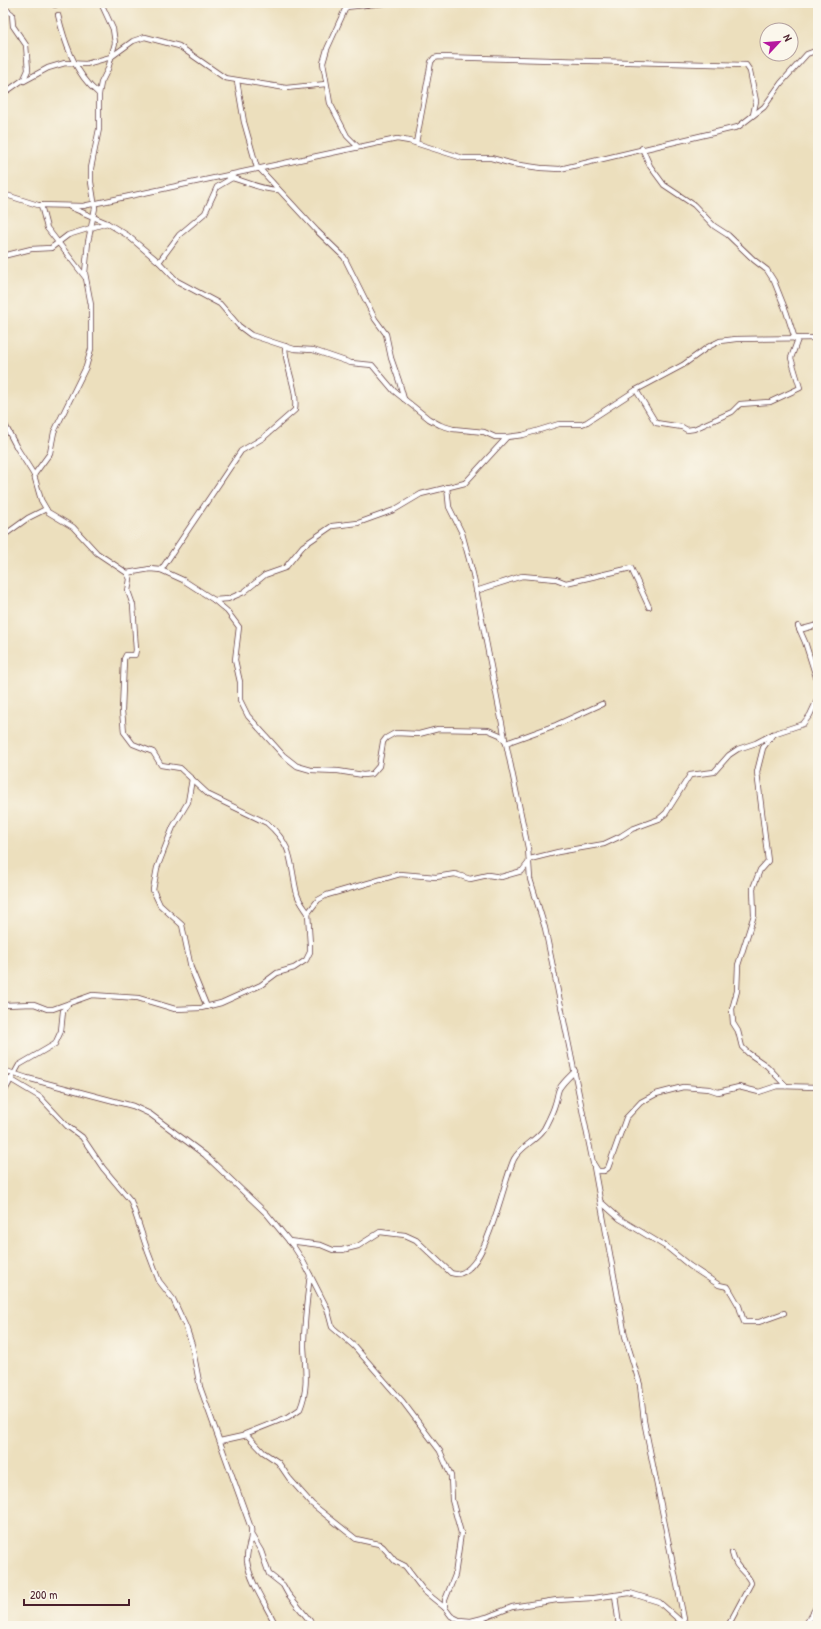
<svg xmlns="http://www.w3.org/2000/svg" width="821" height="1629" font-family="'Patrick Hand',sans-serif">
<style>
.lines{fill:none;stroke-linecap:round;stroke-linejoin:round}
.minor-casing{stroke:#623c41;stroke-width:6}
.minor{stroke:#fff;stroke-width:4.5}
</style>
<rect width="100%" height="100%" fill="#fbf7ec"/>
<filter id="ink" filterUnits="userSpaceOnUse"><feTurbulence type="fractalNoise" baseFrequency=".025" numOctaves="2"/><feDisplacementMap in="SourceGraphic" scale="8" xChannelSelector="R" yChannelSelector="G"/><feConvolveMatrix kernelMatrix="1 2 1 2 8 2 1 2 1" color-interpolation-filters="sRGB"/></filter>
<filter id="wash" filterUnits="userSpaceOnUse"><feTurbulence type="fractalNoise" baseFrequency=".012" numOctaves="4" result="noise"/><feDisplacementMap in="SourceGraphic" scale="16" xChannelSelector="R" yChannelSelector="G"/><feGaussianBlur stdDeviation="0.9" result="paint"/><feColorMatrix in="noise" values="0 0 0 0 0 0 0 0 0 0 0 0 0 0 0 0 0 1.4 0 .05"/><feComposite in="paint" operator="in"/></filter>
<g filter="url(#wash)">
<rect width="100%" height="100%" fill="#ecdfbd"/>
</g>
<g filter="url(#ink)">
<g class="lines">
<defs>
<g id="minor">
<polyline points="55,3 55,5"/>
<polyline points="348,3 327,49 323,63 330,103 347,136 358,147"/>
<polyline points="425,3 445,4 462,3"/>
<polyline points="3,7 12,14 13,26 26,45 28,70 24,79 3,94"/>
<polyline points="346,7 385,3"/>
<path d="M58 15C63 36 73 66 88 83 91 87 95 90 99 94"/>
<polyline points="24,81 48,68 65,63 86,64 111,57 133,41 145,37 179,46 225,78 286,88 326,84"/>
<polyline points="237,81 244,122 257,168"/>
<polyline points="416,143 431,62 434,58 439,57 746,65 750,71 756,101 753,115"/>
<polyline points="642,148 650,166 664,185 694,205 714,226 728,235 754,260 767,270 774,281 786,311 795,339"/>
<polyline points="259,168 317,231 344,257 375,319 386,334 391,358 399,381 404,399"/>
<path d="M229 177C248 182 258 189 278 190"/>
<polyline points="3,194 38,205 83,206 397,139 409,141 463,158 491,158 513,164 541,168 560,169 738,127 764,107 781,83 807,54 818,50"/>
<polyline points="41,205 47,228 85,277"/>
<polyline points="70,207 107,223 127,235 159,262 177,281 220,304 239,326 251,335 294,349 313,350 351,363 372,365 394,391 429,419 440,425 453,429 484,432 495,437 507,437"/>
<polyline points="3,256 31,249 51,248 68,235 107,223"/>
<polyline points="159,262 179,235 205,213 217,187 232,178"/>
<polyline points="636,390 656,423 682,427 687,430 694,429 732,412 740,404 770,402 800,388 791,358 798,339"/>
<polyline points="3,421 17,448 34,475 41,500 48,512 73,527 97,553 127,573 150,569 161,570 183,580 214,600 228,599 244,592 265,575 285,568 303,546 332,526 358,523 394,510 421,494 465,483 507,437 523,435 559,424 582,424 587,422 636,390 683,365 708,347 720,341 736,339 818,338"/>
<polyline points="34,475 50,453 54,432 86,367 91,349 91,305 85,273 88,242 95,208 91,182 91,168 99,129 99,94 101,83 108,69 115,43 113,29 101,3"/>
<polyline points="447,487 449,507 462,533 473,574 505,739"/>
<polyline points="3,536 28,518 46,509"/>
<path d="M161 570 241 451 263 438 295 410C298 388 285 368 285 346"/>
<path d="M127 573 130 579 128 591 133 605 136 650 135 655H126L124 659 122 711 124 732 133 744 153 752 161 765 180 768 209 795 267 823C295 848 289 861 297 894 299 901 304 907 308 913"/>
<polyline points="476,591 522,576 556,579 566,583 631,568 649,607"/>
<polyline points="214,600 227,611 239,627 235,660 240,682 240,700 248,716 283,755 297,766 311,770 338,771 363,775 372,774 379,766 383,742 386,738 395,733 419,734 438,729 488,730 500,735 506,743 528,848 530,879 545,928 593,1163 598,1171 604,1171 608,1168 626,1118 641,1102 656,1094 683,1087 709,1089 718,1092 739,1087 759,1092 777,1086 818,1087"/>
<polyline points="798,626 805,642 818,683"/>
<polyline points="799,630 818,625"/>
<polyline points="773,734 763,748 757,772 768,861 760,870 753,888 754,915 738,965 737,991 732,1009 733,1023 738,1031 742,1047 748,1053 767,1066 786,1086"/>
<polyline points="506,743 556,725 602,704"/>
<polyline points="192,779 188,802 173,827 157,868 153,890 160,905 182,925 191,968 207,1007"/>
<polyline points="530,859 558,852 604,844 621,836 632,829 659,819 666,813 690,775 714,772 729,755 738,749 756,743 773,734 803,724 810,715 818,698"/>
<polyline points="3,1005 34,1004 47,1009 53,1009 92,995 138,998 175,1009 201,1008 221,1003 261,985 277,973 294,968 306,960 310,952 310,945 308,913 318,900 327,895 400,874 436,877 455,874 470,879 488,875 501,877 522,871 529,862"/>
<polyline points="3,1070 27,1078 133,1106 150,1114 205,1155 267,1214 294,1247 303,1261 327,1308 332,1327 354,1346 403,1402 440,1451 451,1476 452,1500 461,1533 455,1575 445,1600 445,1608 451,1616 459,1620 471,1621 487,1617 512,1607 557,1600 593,1598 630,1593 659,1602 686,1626"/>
<path d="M10 1079 40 1097 67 1126 82 1137 103 1168 131 1201 148 1252 159 1281 173 1299 186 1327 192 1345 200 1387 251 1528C253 1540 246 1549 247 1561 250 1583 267 1606 276 1626"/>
<polyline points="3,1094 19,1065 55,1044 61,1031 63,1011 68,1004"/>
<polyline points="594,1167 625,1336 640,1385 644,1421 685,1624"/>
<polyline points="602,1203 620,1219 668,1248 690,1266 719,1285 728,1287 739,1306 744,1322 759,1322 784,1313"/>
<path d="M289 1241 321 1245 333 1250H342L358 1246 380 1232 405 1235 416 1240 451 1273C485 1285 503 1180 514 1159 521 1146 536 1141 544 1129 548 1121 553 1112 555 1104 557 1099 557 1094 559 1089 563 1082 569 1077 575 1071"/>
<path d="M245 1434 288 1417 300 1409C309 1388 305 1368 304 1346 304 1322 307 1298 310 1275"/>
<polyline points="220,1441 247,1435 263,1452 278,1462 289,1478 312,1504 356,1539 379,1544 383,1547 395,1561 405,1566 424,1591 445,1608"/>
<polyline points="252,1536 261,1551 269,1574 283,1585 288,1594 314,1626"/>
<polyline points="615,1595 619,1626"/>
<path d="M728 1626 751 1583C747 1571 736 1571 732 1553"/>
<polyline points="805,1626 818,1604"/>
</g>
</defs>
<use href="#minor" class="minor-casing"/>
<use href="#minor" class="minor"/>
</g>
</g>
<rect width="821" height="1629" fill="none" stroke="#fbf7ec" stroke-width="16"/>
<g transform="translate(779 42) rotate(64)"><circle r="19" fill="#fbf7ec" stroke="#b4a19f"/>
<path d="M0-3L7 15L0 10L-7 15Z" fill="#b5179e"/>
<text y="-6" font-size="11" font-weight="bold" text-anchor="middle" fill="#4a1f2b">N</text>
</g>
<path d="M24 1599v6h105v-6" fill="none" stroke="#4a1f2b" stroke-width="2"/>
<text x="30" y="1599" font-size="12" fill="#4a1f2b" stroke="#fbf7ec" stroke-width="3" paint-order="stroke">200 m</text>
</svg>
